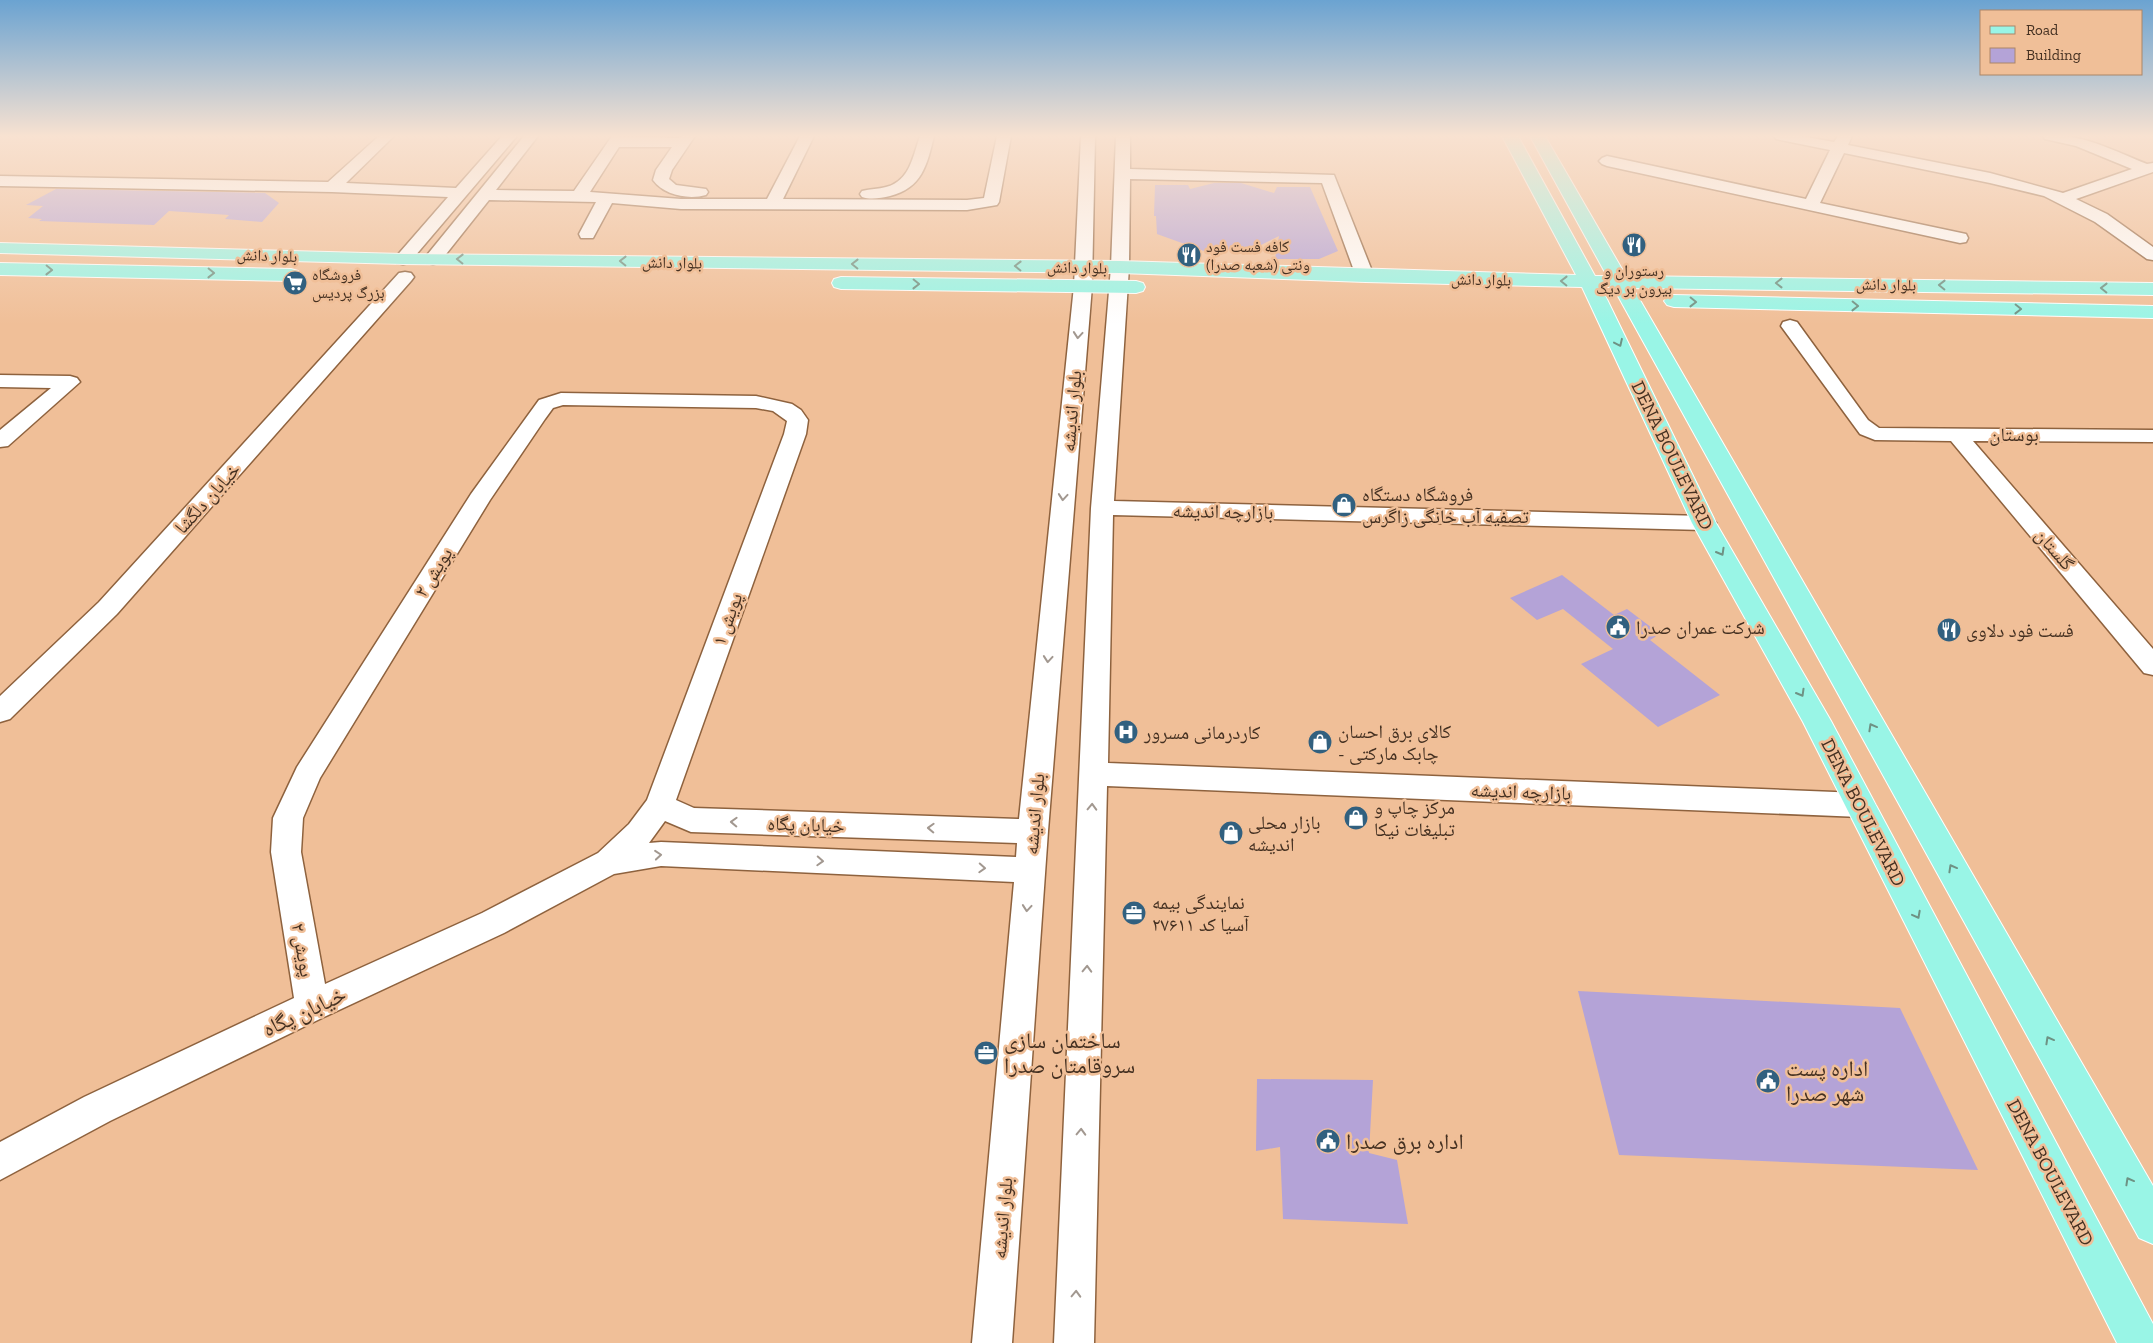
<svg xmlns="http://www.w3.org/2000/svg" width="2153" height="1343" font-family="'Zilla Slab','Noto Naskh Arabic',serif">
<style>
.building{fill:#b4a3d7}
.lines{fill:none;stroke-linecap:round;stroke-linejoin:round}
.minor-casing{stroke:#8e623e;stroke-width:3}
.major-casing{stroke:#fff;stroke-width:2}
.minor{fill:#fff;fill-rule:evenodd}
.major{fill:#99f5e6;fill-rule:evenodd}
.oneway{stroke:#6e9284}
.oneway2{stroke:#a29890}
.labels{text-anchor:middle;stroke-width:5;stroke-linejoin:round;paint-order:stroke}
.far-poi-label{font-size:16px;fill:#443021;stroke:#f0bf98;text-anchor:start}
.far-street-label{font-size:16px;fill:#443021;stroke:#f0bf98}
.street-label{font-size:19px;fill:#443021;stroke:#f0bf98}
.poi-label{font-size:19px;fill:#443021;stroke:#f0bf98;text-anchor:start}
.near-street-label{font-size:22px;fill:#443021;stroke:#f0bf98}
.near-poi-label{font-size:22px;fill:#443021;stroke:#f0bf98;text-anchor:start}
</style>
<rect width="100%" height="100%" fill="#f0bf98"/>
<g class="building">
<polygon points="1214,183 1241,183 1274,193 1277,187 1310,187 1338,251 1319,259 1275,259 1279,236 1245,253 1232,248 1215,255 1157,234 1156,216 1154,216 1155,185 1188,185 1190,189"/>
<polygon points="56,189 265,193 279,203 262,222 225,219 229,215 169,211 154,225 39,221 42,219 28,218 43,206 26,205"/>
<polygon points="1562,575 1614,615 1627,609 1660,634 1650,640 1720,695 1658,727 1581,664 1613,649 1563,609 1537,620 1510,598"/>
<polygon points="1578,991 1900,1008 1978,1170 1619,1155"/>
<polygon points="1257,1079 1373,1080 1369,1153 1397,1160 1408,1224 1283,1219 1280,1147 1256,1151"/>
</g>
<g class="lines">
<defs>
<g id="minor">
<polygon points="379,136 394,136 346,183 456,188 502,136 517,136 409,263 403,264 397,263 394,259 448,197 332,192 0,186 0,176 328,182"/>
<path d="M524 136H538L496 190 574 191 612 136 679 138 681 136H695L672 170 669 179 676 185 706 189 708 192 706 195C688 200 664 195 653 180L656 170 672 147H619L590 192 681 199H767L800 136H814L783 199 967 200 984 198 997 136H1011L999 202 997 205 967 210 681 209 612 203 593 238H581L579 234 596 202 489 200 439 263 433 264 427 263 424 259 427 255Z"/>
<path d="M920 136H934C927 165 922 188 890 196 881 198 871 200 862 197L860 194 862 191C870 189 879 189 886 187 910 181 913 156 920 136Z"/>
<path d="M1081 136H1095L1092 286 1048 831 1012 1343H972L1014 882 661 866 614 874 504 933 324 1017 110 1121 0 1180V1142L84 1097 294 998 271 852 273 818 297 767 471 494 539 400 561 393 756 396 792 404 801 410 808 420 806 434 676 800 694 808 1019 819 1074 286ZM563 405 756 408 773 411 787 421 784 434 647 800 629 824 598 853 482 913 325 984 301 852 303 818 320 778 490 500 545 419 553 408ZM665 821 691 832 1017 843 1016 857 661 842 649 843Z"/>
<polygon points="1116,136 1130,136 1130,169 1334,175 1374,276 1371,280 1365,281 1359,280 1356,276 1322,183 1130,179 1129,267 1114,501 1704,516 1712,518 1716,523 1712,528 1704,530 1113,515 1108,763 1860,793 1870,797 1875,805 1870,813 1860,817 1107,786 1094,1343 1054,1343 1091,508 1111,267"/>
<path d="M1774 136H1801L1834 142 1838 136H1852L1848 145 1990 173 2063 193 2132 169 2076 146 2045 139 2043 136C2080 132 2112 150 2147 164L2153 163V172L2076 199 2107 214 2153 247V260L2147 259 2095 222 2044 196 1990 183 1844 153 1820 203 1966 234 1968 238 1966 242 1960 243 1607 166 1602 164 1599 161 1602 158 1607 156 1806 199 1830 150 1776 139Z"/>
<polygon points="405,272 411,273 414,277 411,281 117,614 10,719 0,722 0,696 99,602 399,273"/>
<polygon points="1790,320 1797,322 1868,420 1879,428 2153,430 2153,442 1973,441 2153,649 2153,675 2144,673 1951,441 1875,440 1860,434 1781,326 1783,322"/>
<polygon points="0,375 70,376 77,378 80,382 8,446 0,447 0,430 51,388 0,387"/>
</g>
<g id="major">
<polygon points="1502,136 1518,136 1595,276 1607,276 1530,136 1545,136 1626,276 2153,283 2153,295 1633,288 2153,1186 2153,1244 2139,1238 1613,287 1601,287 1716,523 1831,721 2153,1324 2153,1343 2117,1343 1803,722 1692,523 1582,287 1365,282 1120,273 403,264 0,253 0,243 403,254 1120,261 1576,275"/>
<polygon points="0,263 291,269 298,271 300,275 298,279 291,281 0,275"/>
<polygon points="841,277 1136,281 1143,283 1145,287 1143,291 1136,293 841,289 834,287 832,283 834,279"/>
<polygon points="1674,295 2153,306 2153,318 1674,307 1667,305 1664,301 1667,297"/>
</g>
</defs>
<use href="#minor" class="minor-casing"/>
<use href="#major" class="major-casing"/>
<use href="#minor" class="minor"/>
<use href="#major" class="major"/>
</g>
<defs><path id="oneway-chevron" d="M-2-3.5L2.5 0L-2 3.5" fill="none" stroke-width="1.6" stroke-linecap="round" stroke-linejoin="round" transform="scale(1.25)"/></defs>
<g class="oneway">
<use href="#oneway-chevron" transform="translate(460 259) rotate(-179)"/>
<use href="#oneway-chevron" transform="translate(623 261) rotate(-179)"/>
<use href="#oneway-chevron" transform="translate(855 264) rotate(-179)"/>
<use href="#oneway-chevron" transform="translate(1018 266) rotate(-179)"/>
<use href="#oneway-chevron" transform="translate(49 270) rotate(1)"/>
<use href="#oneway-chevron" transform="translate(211 273) rotate(1)"/>
<use href="#oneway-chevron" transform="translate(1564 281) rotate(-179)"/>
<use href="#oneway-chevron" transform="translate(1779 283) rotate(-180)"/>
<use href="#oneway-chevron" transform="translate(916 284) rotate(1)"/>
<use href="#oneway-chevron" transform="translate(1942 285) rotate(-179)"/>
<use href="#oneway-chevron" transform="translate(2104 288) rotate(-179)"/>
<use href="#oneway-chevron" transform="translate(1693 302) rotate(1)"/>
<use href="#oneway-chevron" transform="translate(1855 306) rotate(1)"/>
<use href="#oneway-chevron" transform="translate(2018 309) rotate(1)"/>
<use href="#oneway-chevron" transform="translate(1619 343) rotate(65)"/>
<use href="#oneway-chevron" transform="translate(1721 552) rotate(60)"/>
<use href="#oneway-chevron" transform="translate(1801 693) rotate(60)"/>
<use href="#oneway-chevron" transform="translate(1872 727) rotate(-119)"/>
<use href="#oneway-chevron" transform="translate(1952 868) rotate(-119)"/>
<use href="#oneway-chevron" transform="translate(1917 915) rotate(62)"/>
<use href="#oneway-chevron" transform="translate(2049 1040) rotate(-119)"/>
<use href="#oneway-chevron" transform="translate(2129 1181) rotate(-119)"/>
</g>
<g class="oneway2">
<use href="#oneway-chevron" transform="translate(1078 335) rotate(95)"/>
<use href="#oneway-chevron" transform="translate(1063 497) rotate(95)"/>
<use href="#oneway-chevron" transform="translate(1048 659) rotate(95)"/>
<use href="#oneway-chevron" transform="translate(1092 807) rotate(-88)"/>
<use href="#oneway-chevron" transform="translate(734 822) rotate(-178)"/>
<use href="#oneway-chevron" transform="translate(931 828) rotate(-178)"/>
<use href="#oneway-chevron" transform="translate(658 855) rotate(-5)"/>
<use href="#oneway-chevron" transform="translate(820 861) rotate(3)"/>
<use href="#oneway-chevron" transform="translate(982 868) rotate(3)"/>
<use href="#oneway-chevron" transform="translate(1027 908) rotate(95)"/>
<use href="#oneway-chevron" transform="translate(1087 969) rotate(-88)"/>
<use href="#oneway-chevron" transform="translate(1081 1132) rotate(-88)"/>
<use href="#oneway-chevron" transform="translate(1076 1294) rotate(-88)"/>
</g>
<linearGradient id="sky" x2="0" y2="1"><stop stop-color="#6ba3d1"/><stop offset="0.42" stop-color="#f8e2d1"/><stop offset="1" stop-color="#f8e2d1" stop-opacity="0"/></linearGradient>
<rect width="2153" height="324" fill="url(#sky)"/>
<defs>
<symbol id="restaurant-disc" viewBox="-11 -11 22 22"><circle r="9.5" fill="#31607f" stroke="#f0bf98"/><path d="M-5-6h1v4h1v-4h1v4h1v-4h1v5L-1.5 .5V6h-2V.5L-5-1ZM5-6V6H3V1.5H1.5Q1.5-4 5-6Z" fill="#fff"/></symbol>
<symbol id="supermarket-disc" viewBox="-11 -11 22 22"><circle r="9.5" fill="#31607f" stroke="#f0bf98"/><path d="M-6-5.5h2.5l.6 2H6L4.5 2H-2.5L-4.4-4H-6ZM-1.5 3.2a1.3 1.3 0 1 0 .1 0ZM3 3.2a1.3 1.3 0 1 0 .1 0Z" fill="#fff"/></symbol>
<symbol id="shop-disc" viewBox="-11 -11 22 22"><circle r="9.5" fill="#31607f" stroke="#f0bf98"/><path d="M-5-2.5h2.3a2.7 3.5 0 0 1 5.4 0H5L5.5 6h-11ZM-1.5-2.5h3a1.5 2.3 0 0 0-3 0Z" fill="#fff"/></symbol>
<symbol id="civic-disc" viewBox="-11 -11 22 22"><circle r="9.5" fill="#31607f" stroke="#f0bf98"/><path d="M-.6-6.5H3V-4.5H.6V-3L4-1V1h2V6H-6V1h2V-1L-.6-3ZM-1.2 2.5V6h2.4V2.5Z" fill="#fff"/></symbol>
<symbol id="hospital-disc" viewBox="-11 -11 22 22"><circle r="9.5" fill="#31607f" stroke="#f0bf98"/><path d="M-5-5h3v3.5h4V-5h3V5h-3V1.5h-4V5h-3Z" fill="#fff"/></symbol>
<symbol id="office-disc" viewBox="-11 -11 22 22"><circle r="9.5" fill="#31607f" stroke="#f0bf98"/><path d="M-6-3h4V-5.5h4V-3h4V5H-6ZM-1-4.5V-3h2v-1.5ZM-6 0V1H6V0Z" fill="#fff"/></symbol>
</defs>
<g fill-rule="evenodd">
<use href="#restaurant-disc" x="1620" y="231" width="28" height="28"/>
<use href="#restaurant-disc" x="1175" y="241" width="28" height="28"/>
<use href="#supermarket-disc" x="281" y="269" width="28" height="28"/>
<use href="#shop-disc" x="1330" y="491" width="28" height="28"/>
<use href="#civic-disc" x="1604" y="613" width="28" height="28"/>
<use href="#restaurant-disc" x="1935" y="616" width="28" height="28"/>
<use href="#hospital-disc" x="1112" y="718" width="28" height="28"/>
<use href="#shop-disc" x="1306" y="728" width="28" height="28"/>
<use href="#shop-disc" x="1342" y="804" width="28" height="28"/>
<use href="#shop-disc" x="1217" y="819" width="28" height="28"/>
<use href="#office-disc" x="1120" y="899" width="28" height="28"/>
<use href="#office-disc" x="972" y="1039" width="28" height="28"/>
<use href="#civic-disc" x="1754" y="1067" width="28" height="28"/>
<use href="#civic-disc" x="1314" y="1127" width="28" height="28"/>
</g>
<g class="labels">
<g class="far-poi-label">
<text x="1206" y="252">کافه فست فود<tspan x="1206" dy="18">ونتی (شعبه صدرا)</tspan></text>
<text x="1634" y="276" text-anchor="middle">رستوران و<tspan x="1634" dy="18">بیرون بر دیگ</tspan></text>
<text x="312" y="280">فروشگاه<tspan x="312" dy="18">بزرگ پردیس</tspan></text>
</g>
<g class="far-street-label">
<text transform="translate(267 255) rotate(2)" y="6">بلوار دانش</text>
<text transform="translate(672 262) rotate(1)" y="6">بلوار دانش</text>
<text transform="translate(1077 267) rotate(1)" y="6">بلوار دانش</text>
<text transform="translate(1481 279) rotate(1)" y="6">بلوار دانش</text>
<text transform="translate(1886 284) rotate(1)" y="6">بلوار دانش</text>
</g>
<g class="street-label">
<text transform="translate(1071 411) rotate(-85)" y="7">بلوار اندیشه</text>
<text x="2014" y="441">بوستان</text>
<text transform="translate(1673 455) rotate(64)" y="7">DENA BOULEVARD</text>
<text transform="translate(207 498) rotate(-48)" y="7">خیابان دلگشا</text>
<text transform="translate(1223 511) rotate(1)" y="7">بازارچه اندیشه</text>
<text transform="translate(2055 549) rotate(49)" y="7">گلستان</text>
<text transform="translate(433 572) rotate(-58)" y="7">پویش ۲</text>
<text transform="translate(727 619) rotate(-70)" y="7">پویش ۱</text>
<text transform="translate(1521 791) rotate(2)" y="7">بازارچه اندیشه</text>
<text transform="translate(1864 812) rotate(63)" y="7">DENA BOULEVARD</text>
<text transform="translate(1034 814) rotate(-85)" y="7">بلوار اندیشه</text>
<text transform="translate(806 824) rotate(2)" y="7">خیابان پگاه</text>
<text transform="translate(303 950) rotate(80)" y="7">پویش ۲</text>
<text transform="translate(2051 1172) rotate(62)" y="7">DENA BOULEVARD</text>
<text transform="translate(1002 1218) rotate(-85)" y="7">بلوار اندیشه</text>
</g>
<g class="poi-label">
<text x="1362" y="501">فروشگاه دستگاه<tspan x="1362" dy="22">تصفیه آب خانگی زاگرس</tspan></text>
<text x="1636" y="634">شرکت عمران صدرا</text>
<text x="1966" y="637">فست فود دلاوی</text>
<text x="1338" y="738">کالای برق احسان<tspan x="1338" dy="22">- چابک مارکتی</tspan></text>
<text x="1144" y="739">کاردرمانی مسرور</text>
<text x="1374" y="814">مرکز چاپ و<tspan x="1374" dy="22">تبلیغات نیکا</tspan></text>
<text x="1248" y="829">بازار محلی<tspan x="1248" dy="22">اندیشه</tspan></text>
<text x="1152" y="909">نمایندگی بیمه<tspan x="1152" dy="22">آسیا کد ۲۷۶۱۱</tspan></text>
</g>
<g class="near-street-label">
<text transform="translate(304 1011) rotate(-25)" y="8">خیابان پگاه</text>
</g>
<g class="near-poi-label">
<text x="1004" y="1048">ساختمان سازی<tspan x="1004" dy="25">سروقامتان صدرا</tspan></text>
<text x="1786" y="1076">اداره پست<tspan x="1786" dy="25">شهر صدرا</tspan></text>
<text x="1346" y="1149">اداره برق صدرا</text>
</g>
</g>
<rect x="1980" y="10" width="162" height="65" fill="#f0bf98" stroke="#ab8668"/>
<rect x="1990" y="26" width="25" height="8" fill="#99f5e6" stroke="#ab8668"/>
<text x="2026" y="35" font-size="15" fill="#443021">Road</text>
<rect x="1990" y="48" width="25" height="15" fill="#b4a3d7" stroke="#ab8668"/>
<text x="2026" y="60" font-size="15" fill="#443021">Building</text>
</svg>
